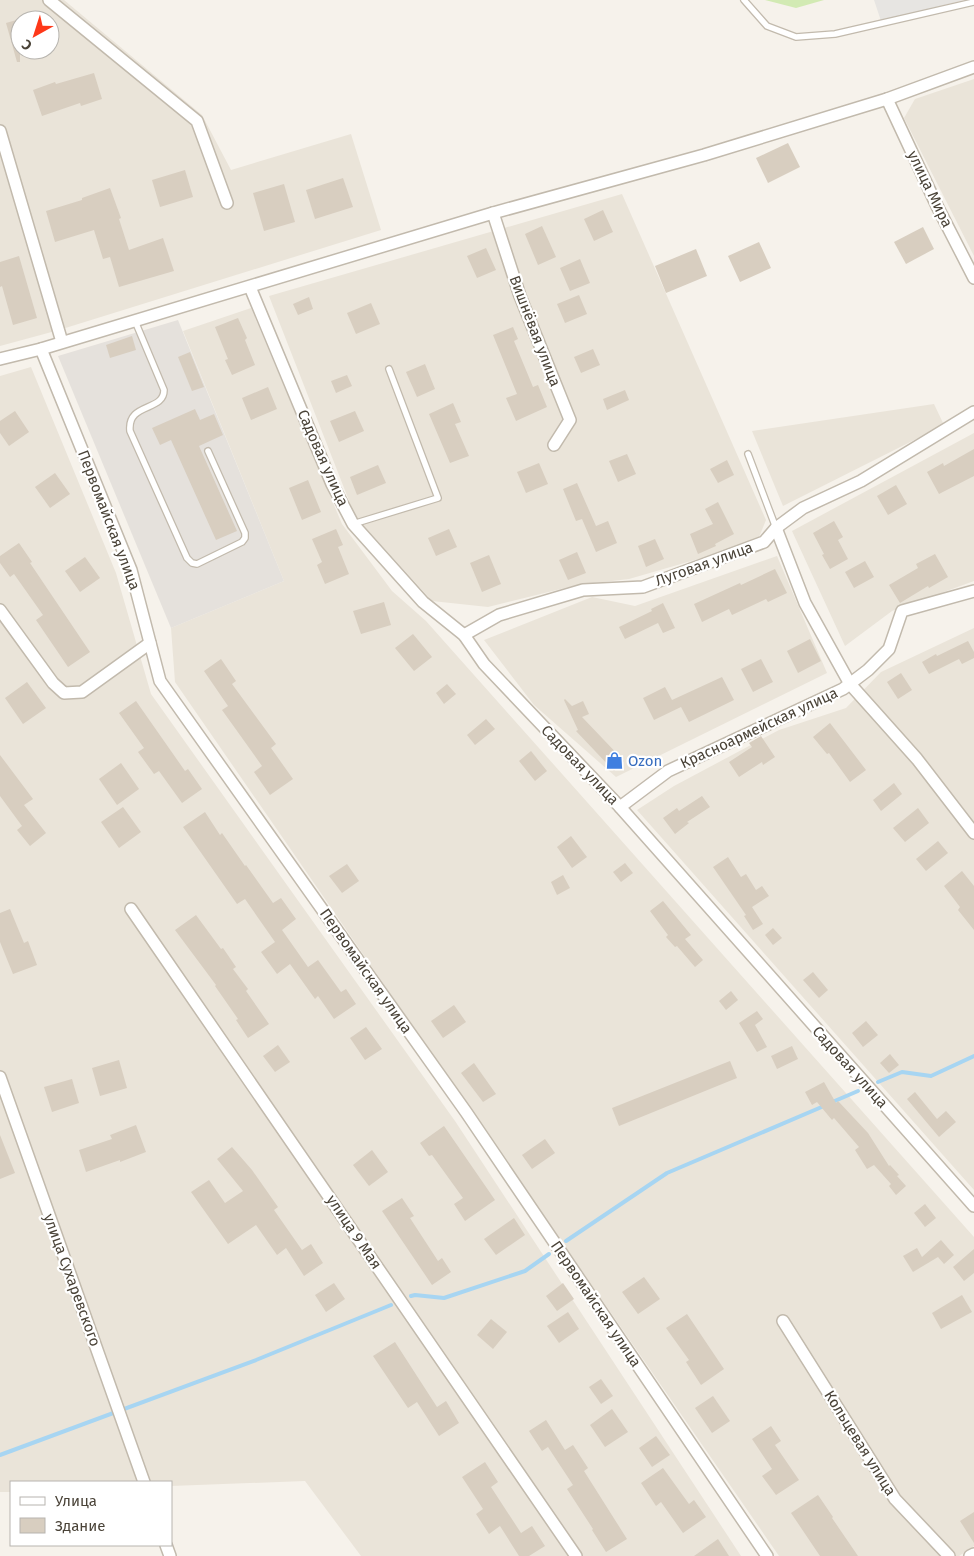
<svg xmlns="http://www.w3.org/2000/svg" width="974" height="1556" font-family="'Fira Sans',sans-serif">
<style>
.residential{fill:#eae4d9;fill-rule:evenodd}
.industrial{fill:#e5e1dc}
.green{fill:#d2eab3}
.parking{fill:#e7e5e2}
.lines{fill:none;stroke-linecap:round;stroke-linejoin:round}
.stream{stroke:#a7d5f2;stroke-width:4}
.building{fill:#d8cec0}
.lane-casing{stroke:#c2baad;stroke-width:8}
.street-casing{stroke:#c2baad;stroke-width:14}
.lane{stroke:#fff;stroke-width:5.5}
.street{stroke:#fff;stroke-width:11}
.labels{text-anchor:middle;stroke-width:4.5;stroke-linejoin:round;paint-order:stroke}
.street-label{font-size:15px;fill:#4a4338;stroke:#fff}
.shop-label{font-size:15px;fill:#366cbe;stroke:#fff;text-anchor:start}
</style>
<rect width="100%" height="100%" fill="#f6f2eb"/>
<g class="residential">
<path d="M0 0H64L202 115 231 170 351 134 381 230 59 330 0 346ZM20 20H50V50H20Z"/>
<polygon points="974,79 974,256 904,118 915,99"/>
<polygon points="622,194 766,520 757,542 629,579 577,585 488,607 432,601 355,516 269,296"/>
<polygon points="251,308 342,524 392,591 426,621 974,1237 974,1546 959,1556 779,1556 175,682 171,628 284,581 183,331"/>
<polygon points="31,367 116,573 151,694 455,1121 741,1556 361,1556 305,1481 171,1486 171,1482 11,1482 11,1492 0,1492 0,376"/>
<polygon points="934,404 944,425 783,506 752,431"/>
<polygon points="974,433 974,581 892,611 845,646 792,531"/>
<polygon points="777,556 827,673 616,777 534,705 484,640 592,597 635,606"/>
<polygon points="974,628 974,1190 637,810 674,786 779,730 846,708 881,672"/>
</g>
<polygon class="industrial" points="178,320 284,581 171,628 58,356"/>
<polygon class="green" points="765,0 824,0 796,8"/>
<polygon class="parking" points="874,0 964,0 881,21"/>
<g class="lines">
<g class="stream">
<polyline points="878,1082 902,1072 931,1076 974,1056"/>
<polyline points="830,1103 858,1091"/>
<polyline points="566,1241 667,1173 824,1106"/>
<polyline points="411,1296 415,1295 444,1298 525,1271 549,1254"/>
<polyline points="0,1455 256,1360 391,1305"/>
</g>
</g>
<g class="building">
<polygon points="20,19 20,62 17,62 6,23"/>
<polygon points="94,73 102,99 81,106 80,103 42,116 33,90 55,82 56,84"/>
<polygon points="788,143 800,167 768,183 756,158"/>
<polygon points="185,170 193,197 160,207 152,180"/>
<polygon points="343,178 353,207 315,219 306,190"/>
<polygon points="284,184 295,222 264,231 253,193"/>
<polygon points="110,188 121,218 119,219 129,250 163,238 174,271 119,287 110,257 103,259 94,230 55,242 46,211 82,200 82,198"/>
<polygon points="603,210 613,232 594,241 584,219"/>
<polygon points="542,226 556,257 538,265 525,234"/>
<polygon points="923,227 934,249 906,264 894,242"/>
<polygon points="759,242 771,268 740,282 728,256"/>
<polygon points="486,248 496,270 477,278 467,256"/>
<polygon points="696,249 707,276 666,293 655,266"/>
<polygon points="19,256 37,318 13,325 2,286 0,287 0,262"/>
<polygon points="580,259 590,283 570,291 560,268"/>
<polygon points="579,295 587,314 565,323 557,304"/>
<polygon points="309,297 313,309 298,315 293,304"/>
<polygon points="371,303 380,324 356,334 347,313"/>
<polygon points="238,318 247,338 245,340 255,365 232,375 225,360 228,359 215,327"/>
<polygon points="513,327 518,339 514,341 533,387 538,385 547,407 516,421 506,398 517,394 493,335"/>
<polygon points="132,336 136,350 110,358 106,345"/>
<polygon points="593,349 600,365 581,373 574,357"/>
<polygon points="190,352 204,387 192,391 178,357"/>
<polygon points="425,364 435,389 417,397 406,372"/>
<polygon points="347,375 352,386 336,393 331,381"/>
<polygon points="268,387 277,409 251,420 242,398"/>
<polygon points="625,390 629,400 607,410 603,399"/>
<polygon points="453,403 461,422 455,424 469,456 450,463 429,414"/>
<polygon points="195,409 200,420 214,414 223,435 199,446 237,531 216,540 171,440 160,445 152,428"/>
<polygon points="15,411 29,432 9,446 0,433 0,421"/>
<polygon points="355,411 364,431 339,442 330,421"/>
<polygon points="974,449 974,476 939,494 927,472 943,463 944,466"/>
<polygon points="627,454 636,474 618,482 609,461"/>
<polygon points="727,460 734,475 718,483 710,469"/>
<polygon points="539,463 548,484 526,493 517,472"/>
<polygon points="378,465 386,483 357,495 350,477"/>
<polygon points="55,473 70,494 50,508 35,487"/>
<polygon points="308,480 321,512 302,520 289,488"/>
<polygon points="577,483 596,526 608,521 617,543 596,552 582,519 576,521 563,489"/>
<polygon points="896,485 907,504 888,515 877,496"/>
<polygon points="718,502 734,534 715,544 716,546 698,554 690,534 713,524 705,509"/>
<polygon points="834,521 843,537 838,540 848,559 830,569 822,555 824,554 813,533"/>
<polygon points="336,529 343,545 338,547 349,574 325,584 317,565 322,562 312,539"/>
<polygon points="449,529 457,547 436,556 428,538"/>
<polygon points="655,539 664,559 646,567 638,546"/>
<polygon points="19,543 32,562 30,563 90,652 68,667 36,620 43,615 14,574 10,577 0,563 0,556"/>
<polygon points="577,552 586,573 568,580 559,560"/>
<polygon points="935,554 948,577 929,588 928,586 900,603 889,585 918,568 916,564"/>
<polygon points="489,555 501,584 482,592 470,563"/>
<polygon points="85,557 100,578 80,592 65,571"/>
<polygon points="865,561 874,577 854,588 845,572"/>
<polygon points="775,569 787,593 768,602 766,599 732,615 729,609 702,622 694,604 740,583 741,585"/>
<polygon points="384,602 391,625 361,634 353,611"/>
<polygon points="663,603 675,628 663,633 658,623 625,639 619,627 652,611 651,609"/>
<polygon points="413,634 432,657 414,671 395,648"/>
<polygon points="810,639 821,661 798,673 787,651"/>
<polygon points="968,641 974,652 974,658 962,664 959,659 929,674 922,662 936,654 937,656"/>
<polygon points="221,659 236,681 232,684 276,744 271,748 293,779 270,795 254,772 262,766 222,710 228,706 204,671"/>
<polygon points="761,659 773,682 753,692 741,669"/>
<polygon points="901,673 912,690 898,699 887,682"/>
<polygon points="722,677 734,700 689,722 681,707 654,720 643,698 665,687 672,700"/>
<polygon points="27,682 46,708 23,724 5,698"/>
<polygon points="447,684 456,694 444,704 436,693"/>
<polygon points="565,699 572,706 583,701 589,714 582,717 624,761 614,771 576,731 578,730 564,700"/>
<polygon points="136,701 185,771 188,769 202,789 182,803 159,771 154,774 138,752 144,748 119,713"/>
<polygon points="486,719 495,729 475,745 467,735"/>
<polygon points="830,723 866,770 850,782 829,753 827,754 813,737"/>
<polygon points="761,736 775,757 763,765 762,762 739,777 729,762 752,747 749,743"/>
<polygon points="531,751 547,771 535,781 519,761"/>
<polygon points="0,755 33,799 24,805 46,833 30,846 17,830 22,826 0,796"/>
<polygon points="121,763 139,789 117,805 99,779"/>
<polygon points="894,783 902,794 881,811 873,800"/>
<polygon points="702,796 710,807 687,822 689,823 675,834 663,818 677,808 679,811"/>
<polygon points="123,807 141,832 119,848 101,822"/>
<polygon points="918,808 929,823 905,842 893,828"/>
<polygon points="205,812 220,835 222,833 245,866 246,865 273,903 281,898 296,919 282,930 308,967 318,960 341,992 346,989 356,1004 334,1019 318,996 315,999 290,964 277,974 261,952 275,942 245,899 237,904 183,827"/>
<polygon points="571,836 587,857 572,868 557,847"/>
<polygon points="938,841 948,853 926,871 916,859"/>
<polygon points="728,857 741,877 746,874 756,890 762,886 769,896 752,907 763,924 753,930 744,916 746,915 713,867"/>
<polygon points="625,863 633,873 621,882 613,872"/>
<polygon points="347,864 359,881 342,893 329,876"/>
<polygon points="962,871 974,886 974,930 958,910 960,907 944,886"/>
<polygon points="563,875 570,888 557,895 551,882"/>
<polygon points="663,901 691,935 685,939 703,960 695,967 677,946 675,947 666,937 668,935 650,911"/>
<polygon points="10,909 24,943 28,941 37,965 13,974 0,942 0,913"/>
<polygon points="196,915 221,949 223,948 236,967 233,969 248,989 246,991 269,1024 248,1038 236,1020 238,1019 215,986 216,985 175,930"/>
<polygon points="773,928 782,938 773,945 765,935"/>
<polygon points="813,972 828,990 819,998 803,980"/>
<polygon points="731,991 738,1000 726,1010 719,1001"/>
<polygon points="454,1005 466,1022 443,1038 431,1021"/>
<polygon points="757,1011 763,1019 755,1025 767,1047 757,1052 739,1023"/>
<polygon points="866,1021 878,1035 863,1047 852,1033"/>
<polygon points="366,1027 382,1049 365,1060 350,1038"/>
<polygon points="278,1045 290,1062 275,1072 263,1056"/>
<polygon points="792,1046 798,1059 777,1069 771,1056"/>
<polygon points="890,1054 899,1065 889,1073 880,1063"/>
<polygon points="119,1060 127,1088 100,1096 92,1068"/>
<polygon points="730,1061 737,1078 619,1126 612,1108"/>
<polygon points="474,1063 496,1094 483,1102 461,1073"/>
<polygon points="72,1079 79,1103 52,1112 44,1087"/>
<polygon points="824,1082 836,1103 838,1101 868,1133 889,1166 890,1165 899,1175 897,1176 906,1186 896,1195 889,1186 891,1184 874,1165 867,1169 855,1150 859,1147 834,1118 832,1120 817,1102 812,1105 805,1092"/>
<polygon points="915,1092 937,1119 946,1111 956,1122 939,1137 907,1099"/>
<polygon points="136,1125 146,1152 120,1162 120,1160 86,1172 79,1150 112,1139 110,1135"/>
<polygon points="444,1126 495,1200 465,1221 454,1204 463,1198 432,1155 429,1156 420,1143"/>
<polygon points="0,1135 15,1173 0,1179"/>
<polygon points="545,1139 555,1153 532,1169 522,1155"/>
<polygon points="232,1147 252,1170 278,1207 274,1210 302,1250 311,1244 323,1263 304,1276 286,1248 277,1255 256,1225 228,1244 191,1192 209,1180 225,1203 243,1191 217,1159"/>
<polygon points="372,1150 388,1172 369,1186 353,1165"/>
<polygon points="402,1198 414,1216 410,1218 438,1261 442,1258 451,1272 432,1285 382,1211"/>
<polygon points="925,1204 936,1218 925,1227 914,1213"/>
<polygon points="514,1218 525,1235 496,1255 484,1239"/>
<polygon points="941,1240 954,1255 944,1264 938,1257 913,1272 903,1256 917,1248 922,1257"/>
<polygon points="974,1249 974,1273 964,1281 953,1267"/>
<polygon points="644,1277 660,1299 638,1314 622,1292"/>
<polygon points="334,1283 345,1299 326,1312 315,1295"/>
<polygon points="563,1283 574,1299 557,1311 546,1296"/>
<polygon points="962,1295 972,1312 941,1329 932,1313"/>
<polygon points="568,1312 579,1329 559,1343 547,1326"/>
<polygon points="687,1314 724,1369 701,1385 686,1362 689,1360 666,1328"/>
<polygon points="491,1319 507,1332 493,1349 477,1335"/>
<polygon points="395,1342 437,1407 446,1401 459,1423 439,1436 417,1402 408,1408 373,1356"/>
<polygon points="601,1379 613,1396 601,1404 589,1387"/>
<polygon points="713,1396 730,1421 712,1433 695,1408"/>
<polygon points="612,1409 628,1432 605,1447 590,1425"/>
<polygon points="546,1420 565,1450 573,1445 588,1468 584,1471 627,1539 606,1552 592,1530 593,1529 567,1489 573,1485 548,1447 542,1451 529,1431"/>
<polygon points="771,1426 781,1441 775,1445 799,1480 776,1495 762,1476 772,1469 752,1439"/>
<polygon points="656,1436 670,1455 652,1467 639,1448"/>
<polygon points="485,1462 498,1482 491,1487 521,1533 532,1526 545,1546 529,1556 519,1556 500,1526 489,1534 476,1514 483,1509 462,1477"/>
<polygon points="663,1468 689,1504 694,1500 706,1517 683,1533 661,1502 656,1506 641,1483"/>
<polygon points="818,1495 833,1517 832,1518 858,1556 820,1556 791,1513"/>
<polygon points="974,1512 974,1543 960,1521"/>
<polygon points="718,1539 729,1556 694,1556"/>
</g>
<g class="lines">
<defs>
<g id="lane">
<polyline points="744,0 767,26 796,37 835,34 974,2"/>
<path d="M135 321 164 390C164 412 127 402 130 431L187 558 192 563 197 564 242 542 245 538V533L208 451"/>
<polyline points="748,454 776,528"/>
<polyline points="353,524 438,498 389,369"/>
</g>
<g id="street">
<polyline points="49,0 197,121 227,203"/>
<polyline points="887,99 937,206 974,278"/>
<polyline points="0,131 62,342"/>
<polyline points="493,213 520,296 570,420 554,445"/>
<polyline points="250,287 332,484 353,524 423,602 464,635 484,664 620,807 974,1206"/>
<polyline points="41,349 131,570 160,681 466,1112 767,1556"/>
<polyline points="0,359 41,349 493,213 704,155 887,99 974,67"/>
<polyline points="776,528 805,603 850,684 917,759 974,833"/>
<polyline points="0,610 53,683 64,693 82,692 150,643"/>
<polyline points="464,635 499,615 583,590 643,587 764,542 776,528 803,508 861,481 974,412"/>
<polyline points="620,807 668,771 843,689 868,670 889,649 902,611 974,591"/>
<polyline points="131,909 576,1556"/>
<polyline points="0,1077 144,1482"/>
<polyline points="783,1321 895,1499 949,1556"/>
<polyline points="166,1545 170,1556"/>
<polyline points="970,1556 974,1554"/>
</g>
</defs>
<use href="#lane" class="lane-casing"/>
<use href="#street" class="street-casing"/>
<use href="#lane" class="lane"/>
<use href="#street" class="street"/>
</g>
<defs>
<symbol id="shop-bare" viewBox="-9 -9 18 18"><path d="M-5-2.5h2.3a2.7 3.5 0 0 1 5.4 0H5L5.5 6h-11ZM-1.5-2.5h3a1.5 2.3 0 0 0-3 0Z" fill="#3f7fe0" stroke="#fff" stroke-width="2.5" paint-order="stroke"/></symbol>
</defs>
<g fill-rule="evenodd">
<use href="#shop-bare" x="602" y="748" width="25" height="25"/>
</g>
<g class="labels">
<g class="street-label">
<text transform="translate(930 189) rotate(64)" y="5">улица Мира</text>
<text transform="translate(535 331) rotate(69)" y="5">Вишнёвая улица</text>
<text transform="translate(323 458) rotate(66)" y="5">Садовая улица</text>
<text transform="translate(109 520) rotate(69)" y="5">Первомайская улица</text>
<text transform="translate(704 564) rotate(-20)" y="5">Луговая улица</text>
<text transform="translate(759 728) rotate(-25)" y="5">Красноармейская улица</text>
<text transform="translate(580 765) rotate(46)" y="5">Садовая улица</text>
<text transform="translate(366 971) rotate(55)" y="5">Первомайская улица</text>
<text transform="translate(850 1067) rotate(48)" y="5">Садовая улица</text>
<text transform="translate(354 1232) rotate(56)" y="5">улица 9 Мая</text>
<text transform="translate(72 1280) rotate(70)" y="5">улица Сухаревского</text>
<text transform="translate(596 1304) rotate(56)" y="5">Первомайская улица</text>
<text transform="translate(860 1443) rotate(58)" y="5">Кольцевая улица</text>
</g>
<g class="shop-label">
<text x="628" y="766">Ozon</text>
</g>
</g>
<rect x="10" y="1481" width="162" height="65" fill="#ffffff" stroke="#b7b4af"/>
<rect x="20" y="1497" width="25" height="8" fill="#ffffff" stroke="#b7b4af"/>
<text x="55" y="1506" font-size="15" fill="#4a4338">Улица</text>
<rect x="20" y="1518" width="25" height="15" fill="#d8cec0" stroke="#b7b4af"/>
<text x="55" y="1531" font-size="15" fill="#4a4338">Здание</text>
<g transform="translate(35 35) rotate(219)"><circle r="24" fill="#ffffff" stroke="#b7b4af"/>
<path d="M0-4L9 19L0 12L-9 19Z" fill="#fe3819"/>
<text y="-8" font-size="14" font-weight="bold" text-anchor="middle" fill="#4a4338">С</text>
</g>
</svg>
